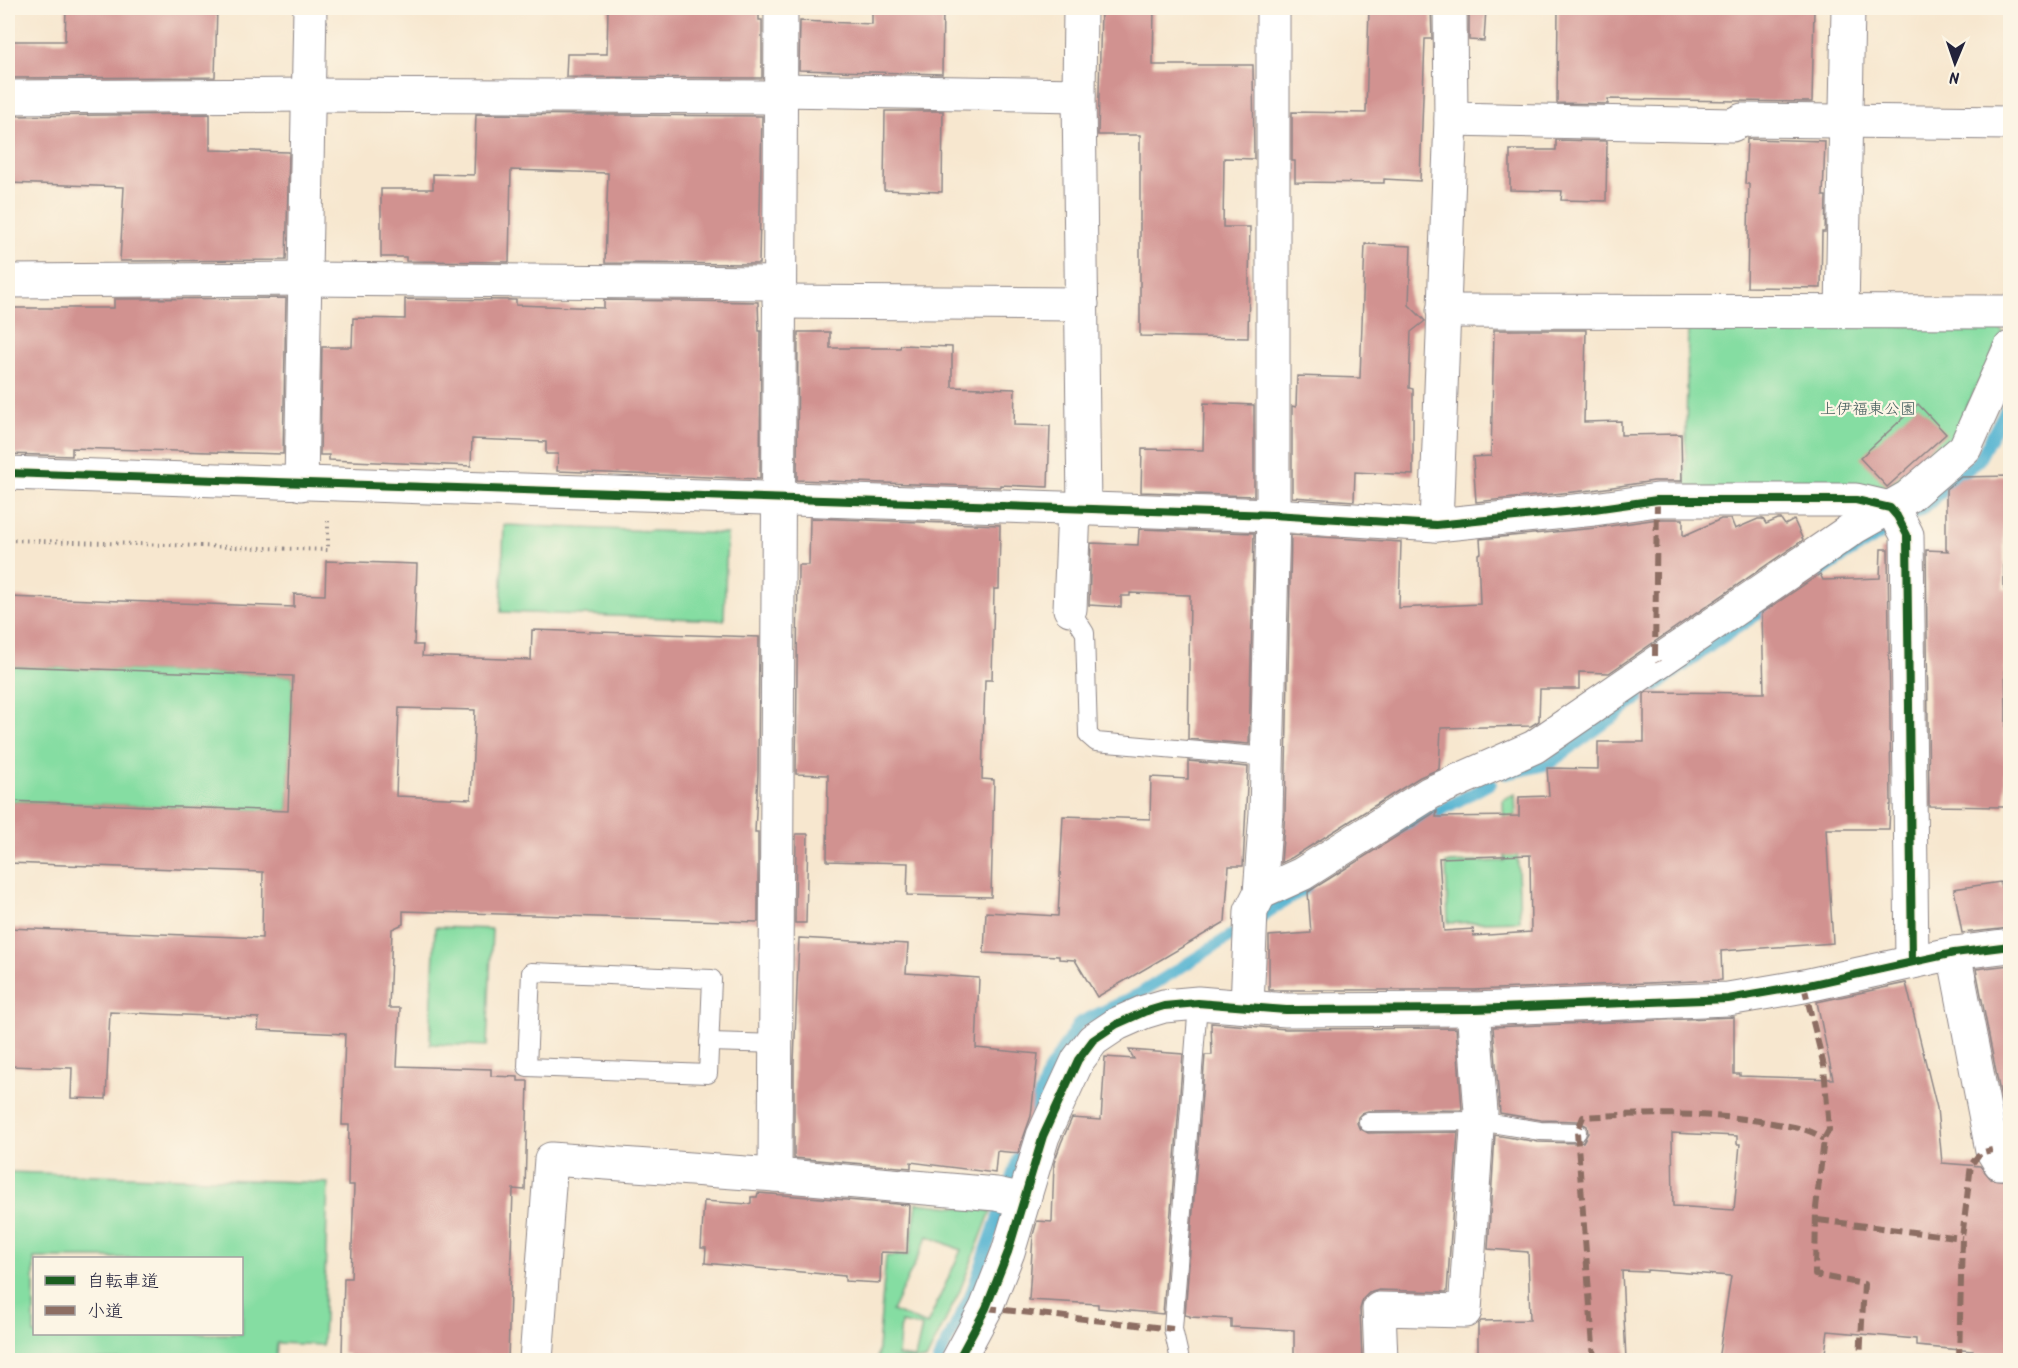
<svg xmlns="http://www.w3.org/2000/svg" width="2018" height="1368" font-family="Kalam,'Klee One',sans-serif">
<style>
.green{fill:#85dda2;stroke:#54806e;stroke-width:1.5;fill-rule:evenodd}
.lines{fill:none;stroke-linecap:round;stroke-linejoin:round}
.stream{stroke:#53b3d1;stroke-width:12}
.building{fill:#d19290;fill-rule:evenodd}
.lane-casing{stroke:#8c8485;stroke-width:20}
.street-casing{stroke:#8c8485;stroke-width:35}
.path{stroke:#8c8485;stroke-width:4;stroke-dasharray:1.5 4.5;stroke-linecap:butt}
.lane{stroke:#fff;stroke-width:18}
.street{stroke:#fff;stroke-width:33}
.quiet{stroke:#8d6e63;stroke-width:6;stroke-dasharray:12 6;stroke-linecap:butt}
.cycleway-casing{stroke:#fcf5e5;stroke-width:11}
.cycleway{stroke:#1b5e20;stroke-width:8}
.labels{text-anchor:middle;stroke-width:4.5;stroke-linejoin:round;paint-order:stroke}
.park-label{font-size:16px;fill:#405a5a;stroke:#fcf5e5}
</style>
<rect width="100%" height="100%" fill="#fcf5e5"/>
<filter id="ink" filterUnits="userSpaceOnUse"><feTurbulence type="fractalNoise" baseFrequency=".0167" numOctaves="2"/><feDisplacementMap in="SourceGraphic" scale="12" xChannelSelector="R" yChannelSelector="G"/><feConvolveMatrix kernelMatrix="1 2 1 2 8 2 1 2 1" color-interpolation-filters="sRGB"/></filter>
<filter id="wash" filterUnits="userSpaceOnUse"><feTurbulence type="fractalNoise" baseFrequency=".008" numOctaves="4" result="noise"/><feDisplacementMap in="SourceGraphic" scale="24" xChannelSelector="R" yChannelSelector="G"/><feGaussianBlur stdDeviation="1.35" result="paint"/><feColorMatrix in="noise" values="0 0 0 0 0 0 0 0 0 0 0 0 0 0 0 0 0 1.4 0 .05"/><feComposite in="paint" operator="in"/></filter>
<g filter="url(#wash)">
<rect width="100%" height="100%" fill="#f7e7cf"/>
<g class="green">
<polygon points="1688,326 1998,326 2003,333 1962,416 1960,437 1892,497 1685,489"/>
<polygon points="504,525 727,534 724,620 501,612"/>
<polygon points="8,666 293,676 288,811 8,801"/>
<polygon points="1515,794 1520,921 1448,923 1446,863 1505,861 1503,799"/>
<polygon points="435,927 492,929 487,1046 430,1044"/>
<path d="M8 1172 328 1183 323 1345 277 1343 276 1360H8ZM34 1258H242V1334H34Z"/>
<path d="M917 1203 991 1211 959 1293 926 1360H877L886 1256 909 1255ZM928 1236 961 1250 927 1325 892 1311ZM901 1323 922 1327 915 1358 898 1356Z"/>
</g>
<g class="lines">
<g class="stream">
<polyline points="1506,774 1549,764 1719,640 1849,553 1924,508 1979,460 2010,401"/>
<polyline points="1372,848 1491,783"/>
<polyline points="938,1360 970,1297 1048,1072 1079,1023 1139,994 1306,888"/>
</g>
</g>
<g id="blocks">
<g class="building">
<polygon points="66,8 217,8 215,77 8,78 8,41 65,41"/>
<polygon points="608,8 759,8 759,20 762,20 762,78 566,77 567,54 607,54"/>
<polygon points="872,8 943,8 942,74 799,70 800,21 872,24"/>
<polygon points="1101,8 1154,8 1153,65 1253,65 1254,159 1224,158 1223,227 1250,227 1248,338 1140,336 1140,135 1098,135"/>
<polygon points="1369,8 1431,8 1432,39 1425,39 1420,181 1384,179 1384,183 1295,182 1295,161 1292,161 1292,112 1366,113"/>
<polygon points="1469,8 1486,8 1484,41 1469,40"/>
<polygon points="1558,8 1814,8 1812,102 1608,99 1608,104 1557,103"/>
<polygon points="885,111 943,111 942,192 884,190"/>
<polygon points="210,114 210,150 289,152 286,260 120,261 124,187 8,183 8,116"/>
<polygon points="476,114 762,116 759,264 605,263 608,173 511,170 509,262 406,261 406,257 381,257 381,189 433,189 433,174 474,175"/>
<polygon points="1747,139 1825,141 1823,196 1826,196 1825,232 1822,232 1821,288 1747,287 1749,184 1745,184"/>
<polygon points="1556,140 1607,141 1606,201 1561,200 1562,191 1510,190 1510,150 1556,150"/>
<polygon points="1365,244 1411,246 1409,305 1425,321 1411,332 1409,388 1413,389 1413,475 1355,472 1354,501 1292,497 1292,406 1296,407 1297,376 1360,378"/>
<polygon points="286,298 283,454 72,448 72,456 8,454 8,308 114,308 114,299"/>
<polygon points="405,299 516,300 516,305 604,308 604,300 758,302 759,331 761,331 760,479 557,471 558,454 546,454 546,442 472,439 471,466 329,460 329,455 320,455 322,347 352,347 353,318 405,319"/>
<polygon points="1494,330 1586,330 1584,422 1621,421 1621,435 1681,434 1682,481 1654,481 1592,490 1476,502 1473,457 1491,456"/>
<polygon points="798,332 830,332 830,348 900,348 901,345 952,347 952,387 1015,389 1014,425 1050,426 1048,487 1000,485 1000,487 797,480"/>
<polygon points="1204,403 1254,405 1254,496 1141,492 1142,449 1203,450"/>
<polygon points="1918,404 1946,434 1887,487 1860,458"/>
<polygon points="2010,476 2010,523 2004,523 2004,589 2007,589 2005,666 2006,709 2005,807 1929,806 1926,550 1948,551 1946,549 1946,489 1961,477"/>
<polygon points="810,518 1000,525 999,589 994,589 992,680 985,680 982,779 994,780 991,897 907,895 908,863 827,861 828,775 796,774 798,565 809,565"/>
<polygon points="1658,519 1683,519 1683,536 1721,519 1731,519 1735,529 1758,519 1763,519 1766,524 1778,519 1781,519 1785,525 1794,520 1803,540 1609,673 1579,672 1579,689 1540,689 1539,721 1531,726 1441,728 1439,769 1420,777 1293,857 1281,863 1285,813 1291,535 1401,542 1399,608 1480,604 1478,554 1481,553 1480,539 1596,528"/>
<polygon points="1139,529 1254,533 1249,744 1188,739 1190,595 1130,593 1130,596 1121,596 1121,607 1089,605 1091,543 1138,545"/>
<path d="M1881 549H1888L1891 805H1890L1889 829H1826L1833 943 1721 951 1722 980 1473 990H1269V936L1311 933 1308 892 1437 811 1436 817 1519 816V797L1549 796 1547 768 1598 769V742H1644V694L1647 692 1764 693 1762 613 1820 574 1823 580 1880 578ZM1530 855 1531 932 1474 936 1473 929 1444 931 1439 858Z"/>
<path d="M326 561 417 564 414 645H423L422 656 531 660 532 630 759 637 758 773 755 832H758V922L403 911V924L392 929 389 1008H400L397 1066 491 1069V1076L518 1077V1081H528L525 1190 513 1189 508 1360 348 1359V1354H342L344 1278H351L354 1185H348L349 1125H342L345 1034 258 1030 259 1018 110 1012 106 1099 71 1098 72 1068 8 1066V928L262 938 263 872 8 863V801L288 811 293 676 8 666V597L294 607V594L325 595ZM399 708 475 710 471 799 396 796Z"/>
<polygon points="1188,761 1248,767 1243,866 1229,866 1225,922 1097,997 1075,960 1059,959 1059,956 984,953 986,912 1058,916 1063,816 1150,819 1151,777 1188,779"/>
<polygon points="796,834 808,834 806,923 795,923"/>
<polygon points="2000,882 2001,887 2006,886 2010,928 1962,933 1954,889"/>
<polygon points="799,938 908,944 906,973 979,978 976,1048 1038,1054 1031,1116 1018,1153 997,1151 995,1173 911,1162 911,1168 794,1158 794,1062"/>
<polygon points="2010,965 2010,1102 2002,1103 1976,969"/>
<path d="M1906 983 1937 1108 1942 1163 1980 1166 1991 1179 2010 1181V1353L1974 1356 1973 1351 1916 1346V1339L1828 1331 1824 1360H1718L1731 1276 1647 1270V1272L1622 1271 1626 1360H1478V1324L1481 1321 1530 1320 1528 1252 1488 1249 1495 1135 1538 1142 1577 1143 1583 1142 1588 1133 1587 1126 1578 1121 1541 1120 1500 1113 1493 1027 1734 1017V1074H1740V1076L1833 1079 1817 1002ZM1672 1133 1737 1136V1144H1740L1734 1210 1673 1206Z"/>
<polygon points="1211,1023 1286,1029 1456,1028 1462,1110 1368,1111 1362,1113 1358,1117 1357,1123 1359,1128 1368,1133 1458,1132 1447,1292 1379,1290 1369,1293 1363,1299 1360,1309 1362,1360 1294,1360 1294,1330 1231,1327 1231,1319 1190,1317 1190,1316 1185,1315 1205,1055 1212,1055"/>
<polygon points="1129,1050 1183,1054 1163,1314 1098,1308 1098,1304 1029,1300 1033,1235 1037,1221 1052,1222 1054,1163 1061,1143 1072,1118 1101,1120 1105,1057 1134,1059"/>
<polygon points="758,1193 909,1205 907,1253 881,1252 880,1283 845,1281 845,1276 705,1263 706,1248 701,1248 704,1201 748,1204 751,1203 751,1197 757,1197"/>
</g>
</g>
</g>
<g filter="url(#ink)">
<use href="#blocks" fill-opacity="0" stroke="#8c8485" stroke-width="1.5"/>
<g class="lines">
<defs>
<g id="lane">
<polyline points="1070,609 1085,633 1088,735 1096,742 1268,757"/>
<polygon points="531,972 712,979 708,1074 527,1067"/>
<polyline points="709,1042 777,1044"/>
<polyline points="1368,1122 1479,1121 1540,1131 1577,1132"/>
<polyline points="1180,1360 1173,1329 1198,1003"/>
</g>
<g id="street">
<polyline points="1080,8 1079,95 1084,509"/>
<polyline points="780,90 1079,95"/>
<polyline points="8,97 308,95 780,97"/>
<polyline points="1451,119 1732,125 1742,120 2010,123"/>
<polyline points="8,281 304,279 779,283"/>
<polyline points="779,302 1082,304"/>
<polyline points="1443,311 2010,312"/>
<polyline points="1842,311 1848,8"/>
<polyline points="8,473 1273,515 1436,525 1594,509 1657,500 1856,500 1890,508 1897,516 1907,535 1912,962"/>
<polyline points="301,484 310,8"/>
<polyline points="1436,525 1451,119 1450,8"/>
<polyline points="1070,609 1074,509"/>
<polyline points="1260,893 1302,874 1430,793 1534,747 1855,527 1908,497 1965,448 2010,348"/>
<polyline points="1954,953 1992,1150 2000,1163 2010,1162"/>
<polyline points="1247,1006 1251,911 1260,893 1266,813 1273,515 1273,8"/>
<polyline points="775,1175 781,8"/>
<polyline points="536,1360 551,1159 775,1175 996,1194 1024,1200"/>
<polyline points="958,1360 986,1308 1008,1252 1043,1136 1078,1060 1093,1040 1117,1024 1144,1012 1164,1006 1198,1003 1286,1010 1473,1009 1728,999 1804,986 1954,953 2010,946"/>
<polyline points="1381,1360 1379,1309 1465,1311 1477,1129 1481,1112 1473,1009"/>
</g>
</defs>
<use href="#lane" class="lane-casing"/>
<use href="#street" class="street-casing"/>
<polyline class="path" points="8,540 328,550 328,521"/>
<use href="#lane" class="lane"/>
<use href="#street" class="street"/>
<g class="quiet">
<polyline points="1657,500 1655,656 1658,662"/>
<polyline points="1804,986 1824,1066 1829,1130 1824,1139 1816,1208 1815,1275 1864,1284 1860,1360"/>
<polyline points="1818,1220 1962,1238"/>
<polyline points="986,1308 1173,1329"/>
<path d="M1594 1360 1577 1132 1583 1117C1649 1113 1706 1112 1772 1123 1791 1127 1807 1127 1824 1139"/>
<polyline points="1959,1360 1962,1238 1971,1165 1980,1153 1992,1150"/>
</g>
<defs>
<g id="cycleway">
<polyline points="8,473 1273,515 1436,525 1594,509 1657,500 1856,500 1890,508 1897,516 1907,535 1912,962"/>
<polyline points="958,1360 986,1308 1008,1252 1043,1136 1078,1060 1093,1040 1117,1024 1144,1012 1164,1006 1198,1003 1286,1010 1473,1009 1728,999 1804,986 1954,953 2010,946"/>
</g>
</defs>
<use href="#cycleway" class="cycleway-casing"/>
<use href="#cycleway" class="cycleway"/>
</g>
</g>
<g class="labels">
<g class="park-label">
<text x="1868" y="414">上伊福東公園</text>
</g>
</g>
<rect width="2018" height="1368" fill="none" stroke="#fcf5e5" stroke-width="30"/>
<rect x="33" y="1257" width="210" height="78" fill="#fcf5e5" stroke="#a5a1a1" stroke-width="1.5"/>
<rect x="45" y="1276" width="30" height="9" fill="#1b5e20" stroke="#a5a1a1" stroke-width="1.5"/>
<text x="87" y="1287" font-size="18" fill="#22223b">自転車道</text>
<rect x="45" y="1306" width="30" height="9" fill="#8d6e63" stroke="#a5a1a1" stroke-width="1.5"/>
<text x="87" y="1317" font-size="18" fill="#22223b">小道</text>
<g transform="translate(1955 63) rotate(182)" stroke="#fcf5e5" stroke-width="4.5" paint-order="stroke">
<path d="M0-4.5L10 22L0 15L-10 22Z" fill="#22223b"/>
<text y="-9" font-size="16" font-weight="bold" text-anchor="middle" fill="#22223b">N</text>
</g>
</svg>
